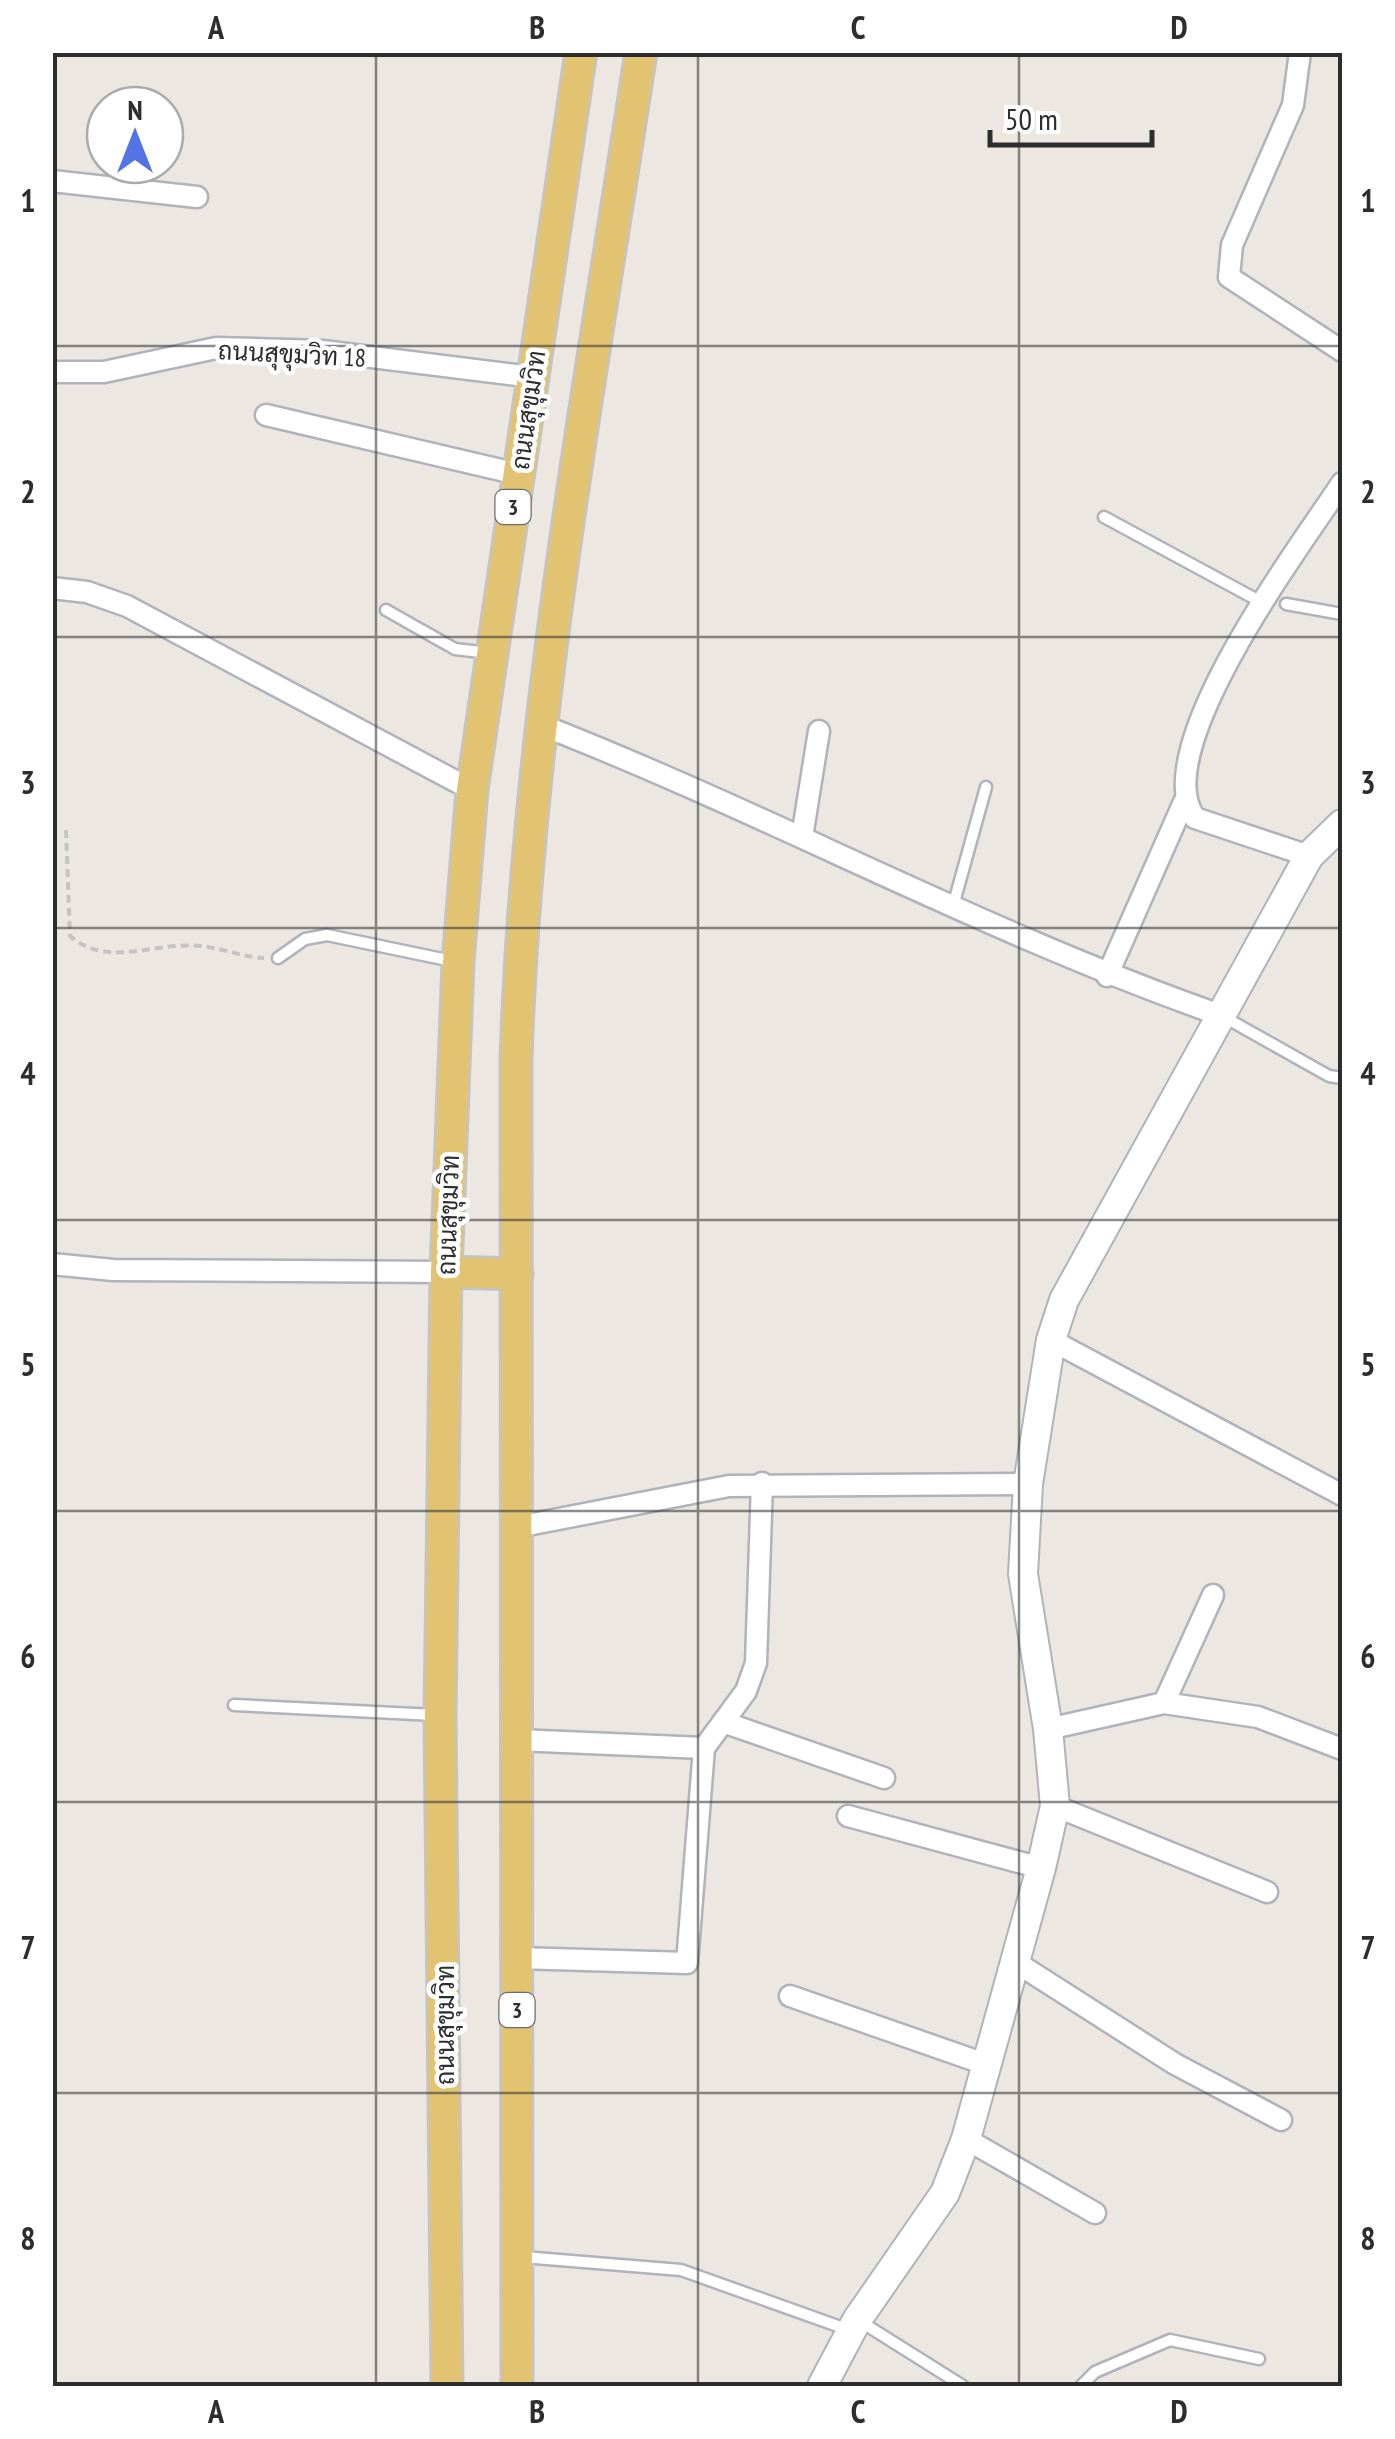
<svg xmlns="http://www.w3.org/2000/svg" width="1395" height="2439" font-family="'PT Sans Narrow',Sarabun,sans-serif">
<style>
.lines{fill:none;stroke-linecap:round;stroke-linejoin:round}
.lane-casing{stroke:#b1b3bb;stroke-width:15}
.street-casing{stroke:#b1b3bb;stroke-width:25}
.secondary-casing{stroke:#b1b3bb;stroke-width:32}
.primary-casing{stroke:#c4c4c4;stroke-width:35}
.path{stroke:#c4c4c4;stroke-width:4;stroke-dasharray:8 5;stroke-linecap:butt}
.lane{stroke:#fff;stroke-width:10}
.street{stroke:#fff;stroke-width:20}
.secondary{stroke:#fff;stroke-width:28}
.primary{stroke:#e2c371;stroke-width:30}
.grid{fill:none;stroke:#2d2d2d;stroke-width:2.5;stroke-opacity:0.55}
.labels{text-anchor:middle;stroke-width:9;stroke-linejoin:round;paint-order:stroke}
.shield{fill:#fff;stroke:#6c6c6c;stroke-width:2.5}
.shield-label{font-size:22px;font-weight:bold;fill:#2d2d2d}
.street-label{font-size:25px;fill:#2d2d2d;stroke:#fff}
.neatline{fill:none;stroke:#2d2d2d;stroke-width:4}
.grid-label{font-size:32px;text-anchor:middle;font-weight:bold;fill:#2d2d2d}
</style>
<rect width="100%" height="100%" fill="#ece7e1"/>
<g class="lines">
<defs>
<g id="lane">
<polyline points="1104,517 1263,603"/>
<polyline points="1286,604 1342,614"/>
<polyline points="386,610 455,649 489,653"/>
<polyline points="953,906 986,787"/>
<polyline points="278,958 305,939 327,935 457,962"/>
<polyline points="1224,1017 1329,1076 1342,1078"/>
<polyline points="234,1705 435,1715"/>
<polyline points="523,2257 681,2270 849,2330"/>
<polyline points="858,2320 963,2386"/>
<polyline points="1081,2386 1095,2372 1170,2340 1259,2359"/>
</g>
<g id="street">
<polyline points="1300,52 1293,105 1232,245 1229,277 1342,351"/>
<polyline points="52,181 197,197"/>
<polyline points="52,372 104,372 216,348 323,351 532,377"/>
<polyline points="266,415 518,474"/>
<polyline points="52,588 87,592 127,606 472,790"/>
<path d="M544 726C773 816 990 935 1223 1016"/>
<polyline points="802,837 819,731"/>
<path d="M1309 856 1195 818C1146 751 1302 544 1342 483"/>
<polyline points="1107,976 1184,802"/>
<polyline points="52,1264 113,1270 446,1272"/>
<polyline points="1051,1340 1342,1495"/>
<polyline points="517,1527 729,1486 1028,1484"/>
<polyline points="1164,1703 1213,1595"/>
<polyline points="723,1722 884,1778"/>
<polyline points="1048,1729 1164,1703 1258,1717 1342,1749"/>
<polyline points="517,1740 704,1748"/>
<polyline points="1055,1806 1267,1892"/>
<polyline points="848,1816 1041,1868"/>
<polyline points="517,1958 687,1963 704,1748 746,1691 756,1663 762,1483"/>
<polyline points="1017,1963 1175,2064 1281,2120"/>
<polyline points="790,1996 985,2064"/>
<polyline points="966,2139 1095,2213"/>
</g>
<polyline id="secondary" points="822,2386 857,2320 945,2193 966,2139 1041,1868 1055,1806 1048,1729 1023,1574 1028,1484 1051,1340 1064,1300 1309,856 1342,824"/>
<g id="primary">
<polyline points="446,1272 517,1274"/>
<polyline points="447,2386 440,1716 446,1272 458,962 472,790 581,52"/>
<path d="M517 2386 516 1060C527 722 590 386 641 52"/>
</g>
</defs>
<use href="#lane" class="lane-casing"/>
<use href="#street" class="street-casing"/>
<use href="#secondary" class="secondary-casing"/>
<use href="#primary" class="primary-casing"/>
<path class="path" d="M66 830 70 936C109 969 155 941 201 946 222 948 242 957 264 958"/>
<use href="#lane" class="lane"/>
<use href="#street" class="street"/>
<use href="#secondary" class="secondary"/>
<use href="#primary" class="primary"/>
</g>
<path class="grid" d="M376 52V2386M698 52V2386M1019 52V2386M52 346H1342M52 637H1342M52 928H1342M52 1220H1342M52 1511H1342M52 1802H1342M52 2093H1342"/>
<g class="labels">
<g class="shield">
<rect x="495.5" y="490" width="35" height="34" rx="8"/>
<rect x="499.5" y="1993" width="35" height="34" rx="8"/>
</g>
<g class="shield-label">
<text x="513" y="515">3</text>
<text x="517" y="2018">3</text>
</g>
<g class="street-label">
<text transform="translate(292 354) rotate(3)" y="9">ถนนสุขุมวิท 18</text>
<text transform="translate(528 410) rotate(-82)" y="9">ถนนสุขุมวิท</text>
<text transform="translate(448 1215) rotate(-88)" y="9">ถนนสุขุมวิท</text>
<text transform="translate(445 2025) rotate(-90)" y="9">ถนนสุขุมวิท</text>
</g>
</g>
<rect width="1395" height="2439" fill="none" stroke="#ffffff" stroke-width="110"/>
<g transform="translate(135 135)"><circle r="48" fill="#ffffff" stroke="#ababab" stroke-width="2.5"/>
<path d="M0-8L18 38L0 25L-18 38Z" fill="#5474e6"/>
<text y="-15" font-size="28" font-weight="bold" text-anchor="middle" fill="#2d2d2d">N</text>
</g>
<path d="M990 130v15h162v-15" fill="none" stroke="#2d2d2d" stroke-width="5"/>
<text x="1005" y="130" font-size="30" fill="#2d2d2d" stroke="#ffffff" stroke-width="8" paint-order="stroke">50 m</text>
<rect x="55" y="55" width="1285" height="2329" class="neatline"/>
<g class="grid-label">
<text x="216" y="39">A</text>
<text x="537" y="39">B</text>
<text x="858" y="39">C</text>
<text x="1179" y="39">D</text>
<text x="28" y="212">1</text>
<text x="1368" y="212">1</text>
<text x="28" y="503">2</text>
<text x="1368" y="503">2</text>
<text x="28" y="794">3</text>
<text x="1368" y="794">3</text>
<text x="28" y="1085">4</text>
<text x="1368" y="1085">4</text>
<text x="28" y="1376">5</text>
<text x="1368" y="1376">5</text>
<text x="28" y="1668">6</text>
<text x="1368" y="1668">6</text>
<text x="28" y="1959">7</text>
<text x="1368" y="1959">7</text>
<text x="28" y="2250">8</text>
<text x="1368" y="2250">8</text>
<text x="216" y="2423">A</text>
<text x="537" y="2423">B</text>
<text x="858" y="2423">C</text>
<text x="1179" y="2423">D</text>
</g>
</svg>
